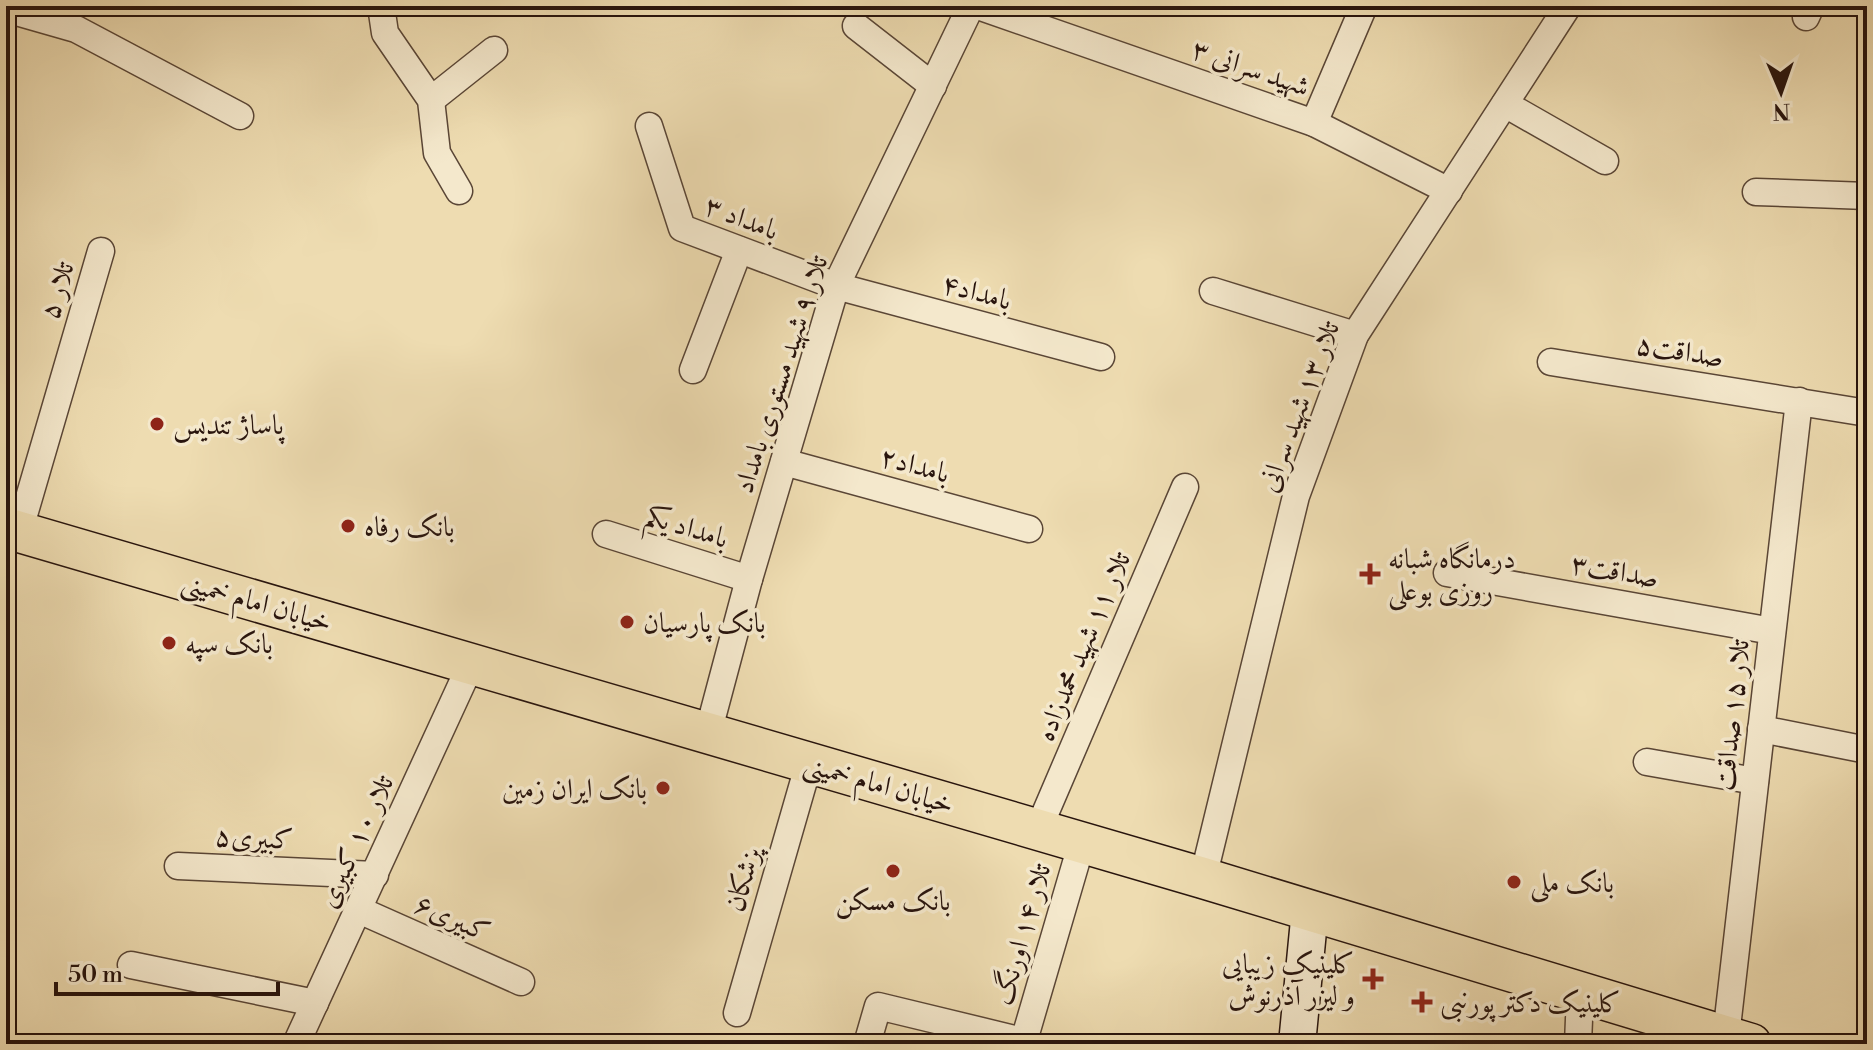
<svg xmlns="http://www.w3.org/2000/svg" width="1873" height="1050" font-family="'Libre Bodoni',Amiri,serif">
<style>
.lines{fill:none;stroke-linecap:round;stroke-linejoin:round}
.minor-casing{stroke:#5a4636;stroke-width:29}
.secondary-casing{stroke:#28140d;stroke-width:39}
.primary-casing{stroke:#28140d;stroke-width:43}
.minor{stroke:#f4e8cc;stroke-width:26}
.secondary{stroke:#f4e8cc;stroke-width:36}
.primary{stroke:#eedcb1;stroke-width:40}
.poi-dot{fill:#8f2418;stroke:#f4e8cc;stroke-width:3}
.labels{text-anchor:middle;stroke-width:7;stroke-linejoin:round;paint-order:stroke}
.street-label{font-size:28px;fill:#28140d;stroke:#f4e8cc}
.poi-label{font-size:28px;fill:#28140d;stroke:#f4e8cc;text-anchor:start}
</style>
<rect width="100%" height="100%" fill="#eedcb1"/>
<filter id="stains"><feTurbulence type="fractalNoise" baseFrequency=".0025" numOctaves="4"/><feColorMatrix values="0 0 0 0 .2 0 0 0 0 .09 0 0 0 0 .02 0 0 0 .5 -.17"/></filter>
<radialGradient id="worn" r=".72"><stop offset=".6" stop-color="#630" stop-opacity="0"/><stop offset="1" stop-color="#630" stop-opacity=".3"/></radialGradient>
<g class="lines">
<defs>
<g id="minor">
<polyline points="381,6 385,33 431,100 437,153 459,191"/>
<polyline points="978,6 1314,123 1449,191"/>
<polyline points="6,9 76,29 240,116"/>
<polyline points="1806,17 1811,6"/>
<polyline points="856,26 933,86"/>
<polyline points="431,100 494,50"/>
<polyline points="1505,104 1605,161"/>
<polyline points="1314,123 1364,6"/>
<polyline points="649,126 682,228 836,286 1101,357"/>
<polyline points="1756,192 1867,196"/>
<polyline points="1213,291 1355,335"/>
<polyline points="1551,362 1867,413"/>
<polyline points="693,370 739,250"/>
<polyline points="784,462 1029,529"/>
<polyline points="19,532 101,251"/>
<polyline points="606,534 749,579"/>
<polyline points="1447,573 1772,631"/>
<polyline points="1761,729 1867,750"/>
<polyline points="708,733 749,579 836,286 971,6"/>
<polyline points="1647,762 1755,781"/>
<polyline points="1038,830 1185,487"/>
<polyline points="178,866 375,875"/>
<polyline points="1203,878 1296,496 1355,335 1568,6"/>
<polyline points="359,910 521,982"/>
<polyline points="131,965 315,1003"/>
<polyline points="737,1013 809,763"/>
<polyline points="1726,1036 1799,401"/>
<polyline points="296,1044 471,664"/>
<polyline points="867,1044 878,1006 1023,1041"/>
<polyline points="1023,1044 1082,842"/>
<polyline points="1578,1044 1580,994"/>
</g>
<polyline id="secondary" points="1297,1044 1310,910"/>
<polyline id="primary" points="6,528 1203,878 1751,1044"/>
</defs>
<use href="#minor" class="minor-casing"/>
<use href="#secondary" class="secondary-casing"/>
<use href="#primary" class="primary-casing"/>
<use href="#minor" class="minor"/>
<use href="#secondary" class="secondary"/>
<use href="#primary" class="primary"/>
</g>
<g class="poi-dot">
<circle cx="157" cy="424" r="8"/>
<circle cx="348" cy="526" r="8"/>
<path d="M1366 562h8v8h8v8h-8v8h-8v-8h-8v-8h8z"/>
<circle cx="627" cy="622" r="8"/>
<circle cx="169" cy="643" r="8"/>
<circle cx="663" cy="788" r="8"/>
<circle cx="893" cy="871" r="8"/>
<circle cx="1514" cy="882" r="8"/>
<path d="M1369 967h8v8h8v8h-8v8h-8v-8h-8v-8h8z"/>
<path d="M1418 990h8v8h8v8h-8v8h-8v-8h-8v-8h8z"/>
</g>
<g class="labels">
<g class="street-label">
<text transform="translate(1251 67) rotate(19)" y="10">شهید سرانی ۳</text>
<text transform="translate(742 217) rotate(21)" y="10">بامداد ۳</text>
<text transform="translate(56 290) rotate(-73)" y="10">تلار ۵</text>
<text transform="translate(977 291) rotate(15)" y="10">بامداد۴</text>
<text transform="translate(1680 350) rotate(9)" y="10">صداقت۵</text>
<text transform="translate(780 374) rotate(-72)" y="10">تلار ۹ شهید مستوری بامداد</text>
<text transform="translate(1298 406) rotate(-69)" y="10">تلار ۱۳ شهید سرانی</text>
<text transform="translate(915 464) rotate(15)" y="10">بامداد۲</text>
<text transform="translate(687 526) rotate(17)" y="10">بامداد یکم</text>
<text transform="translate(1615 570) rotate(10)" y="10">صداقت۳</text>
<text transform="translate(257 601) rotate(16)" y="10">خیابان امام خمینی</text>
<text transform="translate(1082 646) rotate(-67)" y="10">تلار ۱۱ شهید محمدزاده</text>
<text transform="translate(1731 715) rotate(-84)" y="10">تلار ۱۵ صداقت</text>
<text transform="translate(879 783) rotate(16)" y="10">خیابان امام خمینی</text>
<text transform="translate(254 837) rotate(3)" y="10">کبیری۵</text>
<text transform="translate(355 841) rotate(-65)" y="10">تلار ۱۰ کبیری</text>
<text transform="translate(742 879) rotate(-74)" y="10">پزشکان</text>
<text transform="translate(453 917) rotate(24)" y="10">کبیری۶</text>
<text transform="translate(1021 934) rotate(-74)" y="10">تلار ۱۴ اورنگ</text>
</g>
<g class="poi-label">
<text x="173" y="434">پاساژ تندیس</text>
<text x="364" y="536">بانک رفاه</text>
<text x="1388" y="568">درمانگاه شبانه<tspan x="1388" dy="32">روزی بوعلی</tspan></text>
<text x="643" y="632">بانک پارسیان</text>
<text x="185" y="653">بانک سپه</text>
<text x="647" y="798" text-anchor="end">بانک ایران زمین</text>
<text x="1530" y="892">بانک ملی</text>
<text x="893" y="910" text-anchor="middle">بانک مسکن</text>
<text x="1355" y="973" text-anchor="end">کلینیک زیبایی<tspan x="1355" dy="32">و لیزر آذرنوش</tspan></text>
<text x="1440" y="1012">کلینیک دکتر پورنبی</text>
</g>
</g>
<rect width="1873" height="1050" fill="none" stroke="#eedcb1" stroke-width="32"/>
<rect x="8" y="8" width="1857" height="1034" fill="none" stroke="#28140d" stroke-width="4"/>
<rect x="16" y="16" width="1841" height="1018" fill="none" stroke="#28140d" stroke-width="2"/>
<g transform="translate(1781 92) rotate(178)" stroke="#f4e8cc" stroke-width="6" paint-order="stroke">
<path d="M0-6L14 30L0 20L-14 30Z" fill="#28140d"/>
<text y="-12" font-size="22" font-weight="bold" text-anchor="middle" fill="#28140d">N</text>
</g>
<path d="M56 982v12h222v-12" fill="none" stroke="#28140d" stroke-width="4"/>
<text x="68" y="982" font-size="24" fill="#28140d" stroke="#f4e8cc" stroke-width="6" paint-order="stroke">50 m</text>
<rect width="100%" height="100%" filter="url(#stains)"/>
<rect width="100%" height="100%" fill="url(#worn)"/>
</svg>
